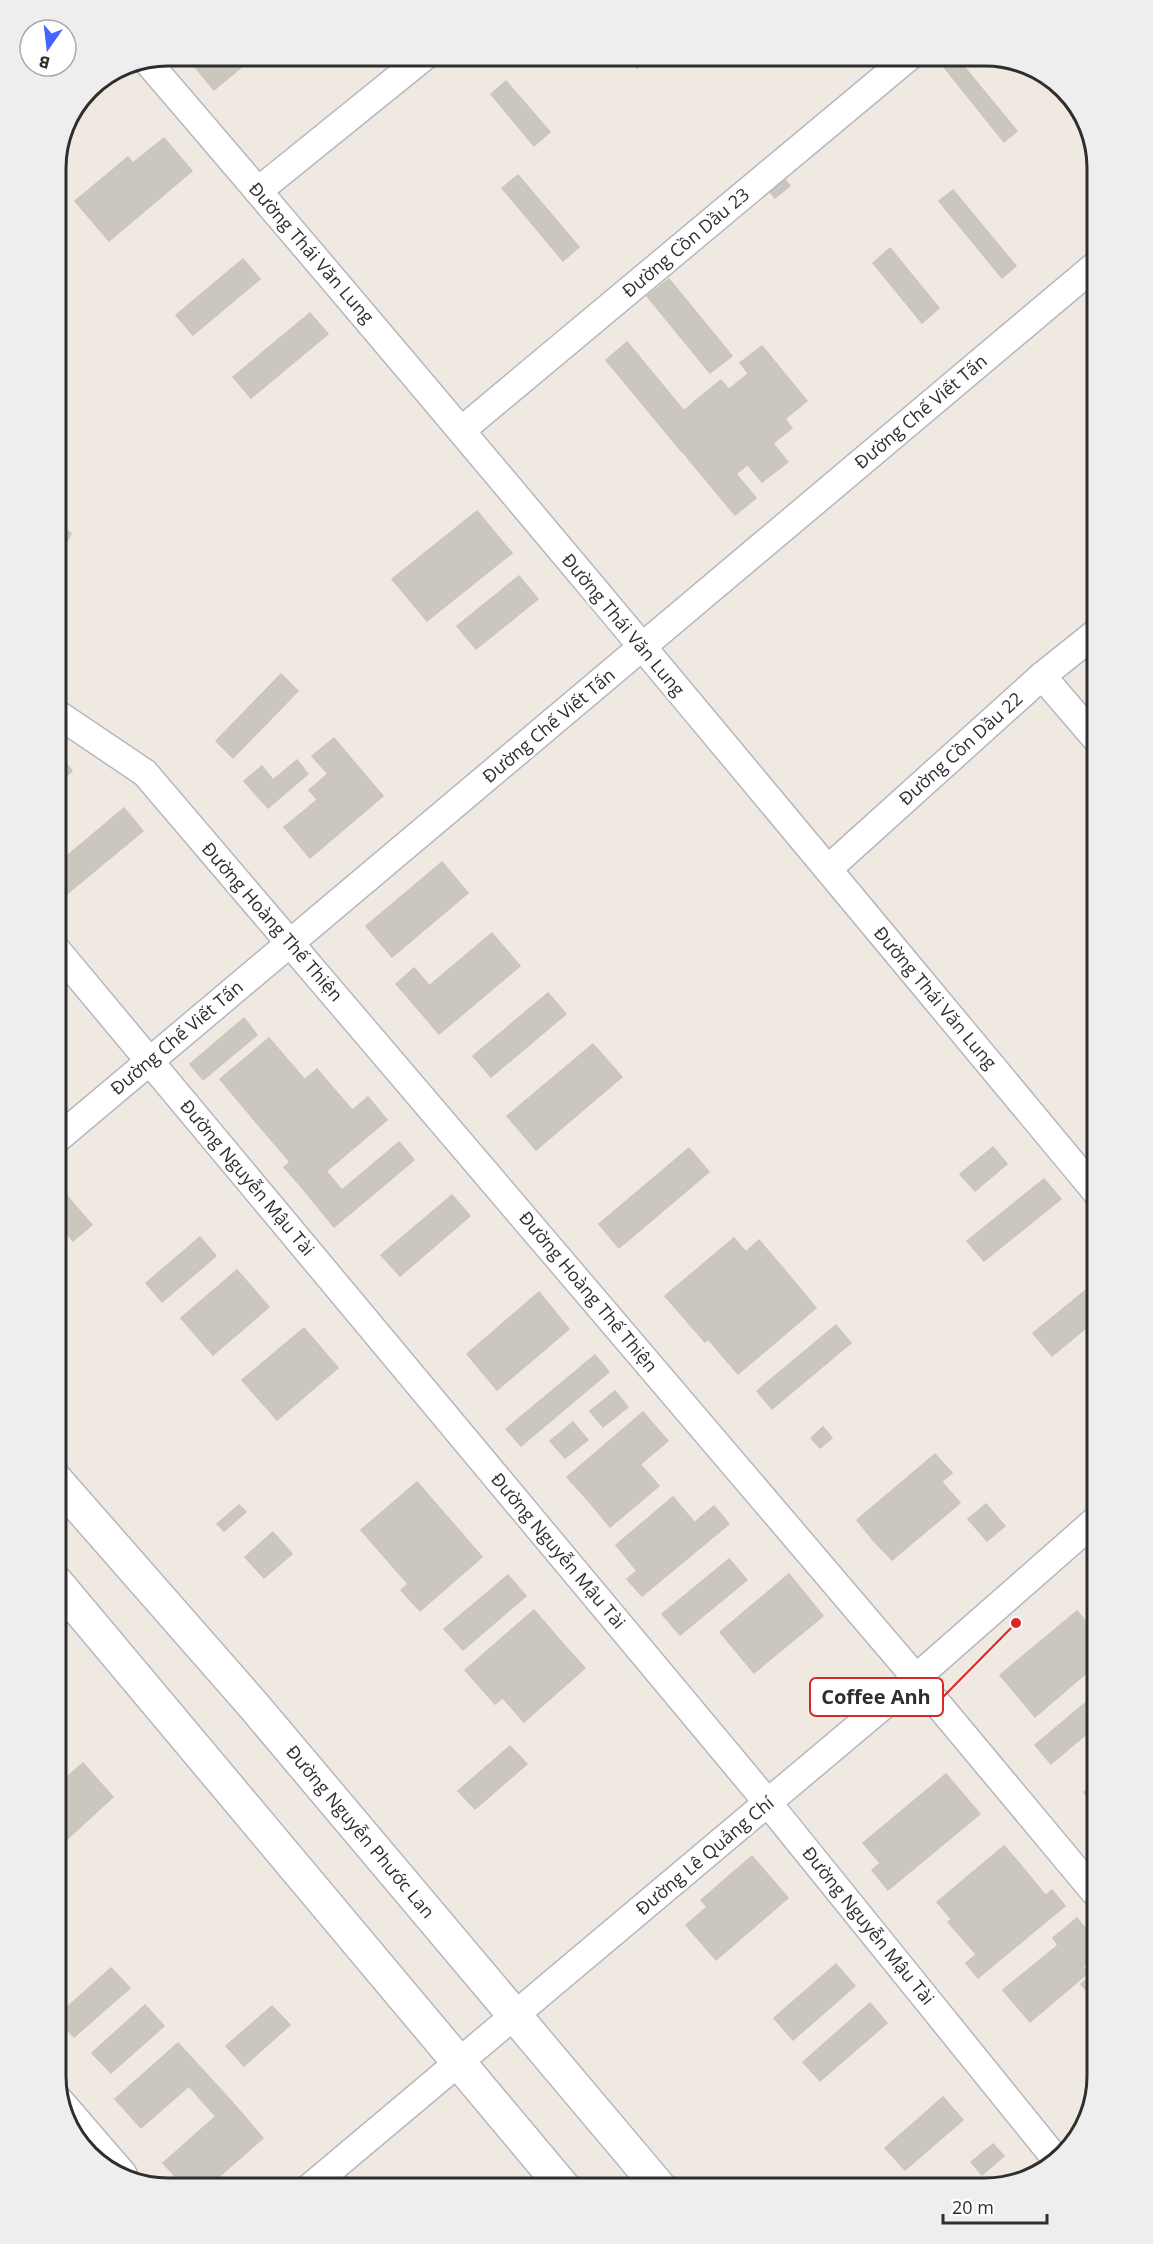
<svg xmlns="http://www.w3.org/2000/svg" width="1153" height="2244" font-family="'Open Sans',sans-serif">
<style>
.building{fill:#cbc7bf;stroke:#cbc5ba;stroke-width:1.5}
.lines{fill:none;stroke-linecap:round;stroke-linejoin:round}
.street-casing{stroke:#b4b7c1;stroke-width:30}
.secondary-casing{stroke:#b4b7c1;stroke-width:36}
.street{stroke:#fff;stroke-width:27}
.secondary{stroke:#fff;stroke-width:33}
.labels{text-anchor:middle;stroke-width:6;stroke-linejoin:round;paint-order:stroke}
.street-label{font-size:18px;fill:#2e2e2e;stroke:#fff}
.rim{fill:none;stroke:#2e2e2e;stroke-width:3}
.leader{fill:none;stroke:#d62828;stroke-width:2}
.callout-dot{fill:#d62828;stroke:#fff;stroke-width:2}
.callout{fill:#fff;stroke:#d62828;stroke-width:2}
.callout-label{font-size:20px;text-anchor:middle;font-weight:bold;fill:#2e2e2e}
</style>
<rect width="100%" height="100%" fill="#efe9e1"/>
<g class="building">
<polygon points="186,56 235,56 244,65 214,90"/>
<polygon points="626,56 652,56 637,68"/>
<polygon points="956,57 1017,131 1004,142 944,67"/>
<polygon points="506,81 550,132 534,146 491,94"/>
<polygon points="164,138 192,171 109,241 75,201 128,157 133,163"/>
<polygon points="779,172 790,186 775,198 764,185"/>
<polygon points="518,175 579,247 563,261 502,188"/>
<polygon points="953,190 1016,266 1002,278 939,201"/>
<polygon points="890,248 939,308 922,323 873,263"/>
<polygon points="243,259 260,279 193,335 176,315"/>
<polygon points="669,279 732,356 710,373 647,296"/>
<polygon points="310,313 328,334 251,398 233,377"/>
<polygon points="627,342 703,434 682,452 606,360"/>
<polygon points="762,346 807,401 785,419 740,363"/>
<polygon points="748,374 792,428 772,444 728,390"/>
<polygon points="721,380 788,462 762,482 695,401"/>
<polygon points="695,401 747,465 736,474 684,411"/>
<polygon points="703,434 756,498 735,515 682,451"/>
<polygon points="477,511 512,553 427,621 392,579"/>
<polygon points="56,525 71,533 56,564"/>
<polygon points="519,576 538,599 476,649 457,626"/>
<polygon points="281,674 298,691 233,758 216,741"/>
<polygon points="334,738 349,756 328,774 312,756"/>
<polygon points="56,750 72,771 56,785"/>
<polygon points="349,756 383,796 343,830 309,790"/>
<polygon points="297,760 308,774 268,808 244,781 262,766 273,780"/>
<polygon points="317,800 343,830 310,858 284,827"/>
<polygon points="124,808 143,831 62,898 56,891 56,865"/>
<polygon points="442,862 468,893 392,957 366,926"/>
<polygon points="492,933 520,966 439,1034 411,1001"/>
<polygon points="414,968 429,985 411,1001 396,984"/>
<polygon points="548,993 566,1014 491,1077 473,1056"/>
<polygon points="244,1018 257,1035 203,1080 190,1064"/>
<polygon points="269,1038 304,1079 255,1121 220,1079"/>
<polygon points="593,1044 622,1077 536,1150 507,1116"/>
<polygon points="317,1069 352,1110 290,1162 255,1121"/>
<polygon points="368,1097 387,1120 304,1190 284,1167"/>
<polygon points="399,1142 414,1160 357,1208 342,1190"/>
<polygon points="993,1147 1007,1164 975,1191 960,1174"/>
<polygon points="689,1148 709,1172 619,1248 599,1224"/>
<polygon points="326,1171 357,1208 334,1227 304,1190"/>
<polygon points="1044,1179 1061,1199 984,1261 967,1241"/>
<polygon points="60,1188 92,1225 73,1241 56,1220 56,1191"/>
<polygon points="452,1195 470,1216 400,1276 381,1255"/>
<polygon points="200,1237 216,1256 162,1302 146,1283"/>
<polygon points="734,1238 746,1252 759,1240 787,1273 705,1342 665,1296"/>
<polygon points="237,1270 269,1307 213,1355 181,1318"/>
<polygon points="787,1273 816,1308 738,1374 708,1339"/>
<polygon points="1097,1281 1097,1319 1052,1356 1033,1333"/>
<polygon points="539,1292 569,1329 497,1390 467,1354"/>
<polygon points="836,1325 851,1343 772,1409 757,1391"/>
<polygon points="304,1328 338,1368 277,1420 242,1380"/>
<polygon points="595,1355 609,1372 521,1446 506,1429"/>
<polygon points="615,1391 628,1407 603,1427 590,1411"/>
<polygon points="643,1412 668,1441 592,1505 567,1477"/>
<polygon points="573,1422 588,1440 565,1458 550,1441"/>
<polygon points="823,1427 832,1438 820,1448 811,1438"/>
<polygon points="935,1454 952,1473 873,1540 857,1520"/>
<polygon points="640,1464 659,1486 610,1527 592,1505"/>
<polygon points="417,1482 464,1536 408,1584 361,1530"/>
<polygon points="942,1482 960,1503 892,1560 873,1540"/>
<polygon points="673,1497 695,1523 637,1571 616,1545"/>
<polygon points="986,1504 1005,1526 987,1541 968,1519"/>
<polygon points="239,1505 246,1512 224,1531 217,1524"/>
<polygon points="714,1506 729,1524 642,1596 627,1579"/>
<polygon points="273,1532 292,1554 264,1578 245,1557"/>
<polygon points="464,1536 482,1557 420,1611 401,1590"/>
<polygon points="729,1559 747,1580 680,1635 662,1614"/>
<polygon points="789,1574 823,1616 754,1673 720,1632"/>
<polygon points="508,1575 526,1596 463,1650 444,1629"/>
<polygon points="534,1610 564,1645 495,1704 465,1670"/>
<polygon points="1077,1611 1097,1635 1097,1664 1035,1717 1000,1675"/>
<polygon points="564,1645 585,1668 524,1722 503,1698"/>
<polygon points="1097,1693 1097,1725 1051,1764 1035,1745"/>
<polygon points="510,1746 527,1764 475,1809 458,1791"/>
<polygon points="83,1763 113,1797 56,1849 56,1787"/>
<polygon points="946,1774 963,1794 880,1863 863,1843"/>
<polygon points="1097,1781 1097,1808 1084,1792"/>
<polygon points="963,1794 980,1814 888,1890 872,1870"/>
<polygon points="1004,1846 1019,1863 952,1920 937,1902"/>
<polygon points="752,1856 788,1898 738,1941 701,1900"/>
<polygon points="1019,1863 1046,1896 976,1954 948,1922"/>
<polygon points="1052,1890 1065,1906 978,1978 966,1963"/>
<polygon points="707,1907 738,1941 716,1960 686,1925"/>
<polygon points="1077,1918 1097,1943 1097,1954 1083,1967 1088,1973 1030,2022 1003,1990 1058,1945 1053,1938"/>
<polygon points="836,1964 855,1986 793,2040 774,2018"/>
<polygon points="111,1968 130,1988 74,2037 56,2017"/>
<polygon points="1097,1970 1097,2003 1081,1984"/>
<polygon points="870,2003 887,2023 820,2081 803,2062"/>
<polygon points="145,2005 164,2026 111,2073 92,2053"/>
<polygon points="272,2006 290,2025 244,2066 226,2046"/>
<polygon points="178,2043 232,2102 216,2117 189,2086 141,2128 115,2099"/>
<polygon points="943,2097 963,2120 905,2170 885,2148"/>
<polygon points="232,2102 263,2138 206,2188 186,2188 163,2163"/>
<polygon points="993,2144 1004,2156 982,2175 971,2162"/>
</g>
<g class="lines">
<defs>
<g id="street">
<path d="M146 60C467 434 782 814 1097 1193"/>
<polyline points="258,191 425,56"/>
<polyline points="463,429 910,56"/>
<polyline points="1042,676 1097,740"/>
<polyline points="56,713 145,773 916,1678 1097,1895"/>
<polyline points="828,869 1042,676 1097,632"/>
<polyline points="56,949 768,1803 1055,2158"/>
<polyline points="56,1140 1097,264"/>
<polyline points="60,2101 123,2174"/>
<polyline points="309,2188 916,1678 1097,1519"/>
</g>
<g id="secondary">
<polyline points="56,1480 254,1706 660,2188"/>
<polyline points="56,1582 564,2188"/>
</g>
</defs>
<use href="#street" class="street-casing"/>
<use href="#secondary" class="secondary-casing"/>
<use href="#street" class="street"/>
<use href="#secondary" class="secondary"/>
</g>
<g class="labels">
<g class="street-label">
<text transform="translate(686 243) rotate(-40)" y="6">Đường Cồn Dầu 23</text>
<text transform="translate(311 253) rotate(49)" y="6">Đường Thái Văn Lung</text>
<text transform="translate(921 412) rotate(-40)" y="6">Đường Chế Viết Tấn</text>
<text transform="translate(623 625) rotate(50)" y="6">Đường Thái Văn Lung</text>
<text transform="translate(549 726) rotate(-40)" y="6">Đường Chế Viết Tấn</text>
<text transform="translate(961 749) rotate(-42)" y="6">Đường Cồn Dầu 22</text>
<text transform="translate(272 922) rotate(49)" y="6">Đường Hoàng Thế Thiện</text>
<text transform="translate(935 998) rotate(50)" y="6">Đường Thái Văn Lung</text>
<text transform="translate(177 1038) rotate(-40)" y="6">Đường Chế Viết Tấn</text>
<text transform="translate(247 1178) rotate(50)" y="6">Đường Nguyễn Mậu Tài</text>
<text transform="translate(588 1292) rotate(50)" y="6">Đường Hoàng Thế Thiện</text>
<text transform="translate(558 1551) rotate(50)" y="6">Đường Nguyễn Mậu Tài</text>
<text transform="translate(360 1832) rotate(50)" y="6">Đường Nguyễn Phước Lan</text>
<text transform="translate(705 1856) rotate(-40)" y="6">Đường Lê Quảng Chí</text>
<text transform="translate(868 1926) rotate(51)" y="6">Đường Nguyễn Mậu Tài</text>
</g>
</g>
<path d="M0 0H1153V2244H0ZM168 66H985A102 102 0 0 1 1087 168V2076A102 102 0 0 1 985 2178H168A102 102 0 0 1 66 2076V168A102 102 0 0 1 168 66Z" fill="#eee" fill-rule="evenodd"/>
<path class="rim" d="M168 66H985A102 102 0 0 1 1087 168V2076A102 102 0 0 1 985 2178H168A102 102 0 0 1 66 2076V168A102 102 0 0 1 168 66Z"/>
<path class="leader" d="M1016 1623L943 1697"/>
<circle class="callout-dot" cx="1016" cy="1623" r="6"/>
<rect class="callout" x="810" y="1678" width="133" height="38" rx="6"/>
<g class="callout-label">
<text x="876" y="1704">Coffee Anh</text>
</g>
<g transform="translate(48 48) rotate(194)"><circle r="28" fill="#ffffff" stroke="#ababab" stroke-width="1.5"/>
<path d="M0-4.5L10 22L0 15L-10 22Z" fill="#4264fb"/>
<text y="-9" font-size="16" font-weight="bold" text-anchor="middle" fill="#2e2e2e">B</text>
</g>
<path d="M943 2214v9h104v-9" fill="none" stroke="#2e2e2e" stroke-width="3"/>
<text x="952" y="2214" font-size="18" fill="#2e2e2e" stroke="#ffffff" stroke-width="4.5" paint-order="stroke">20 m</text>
</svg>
